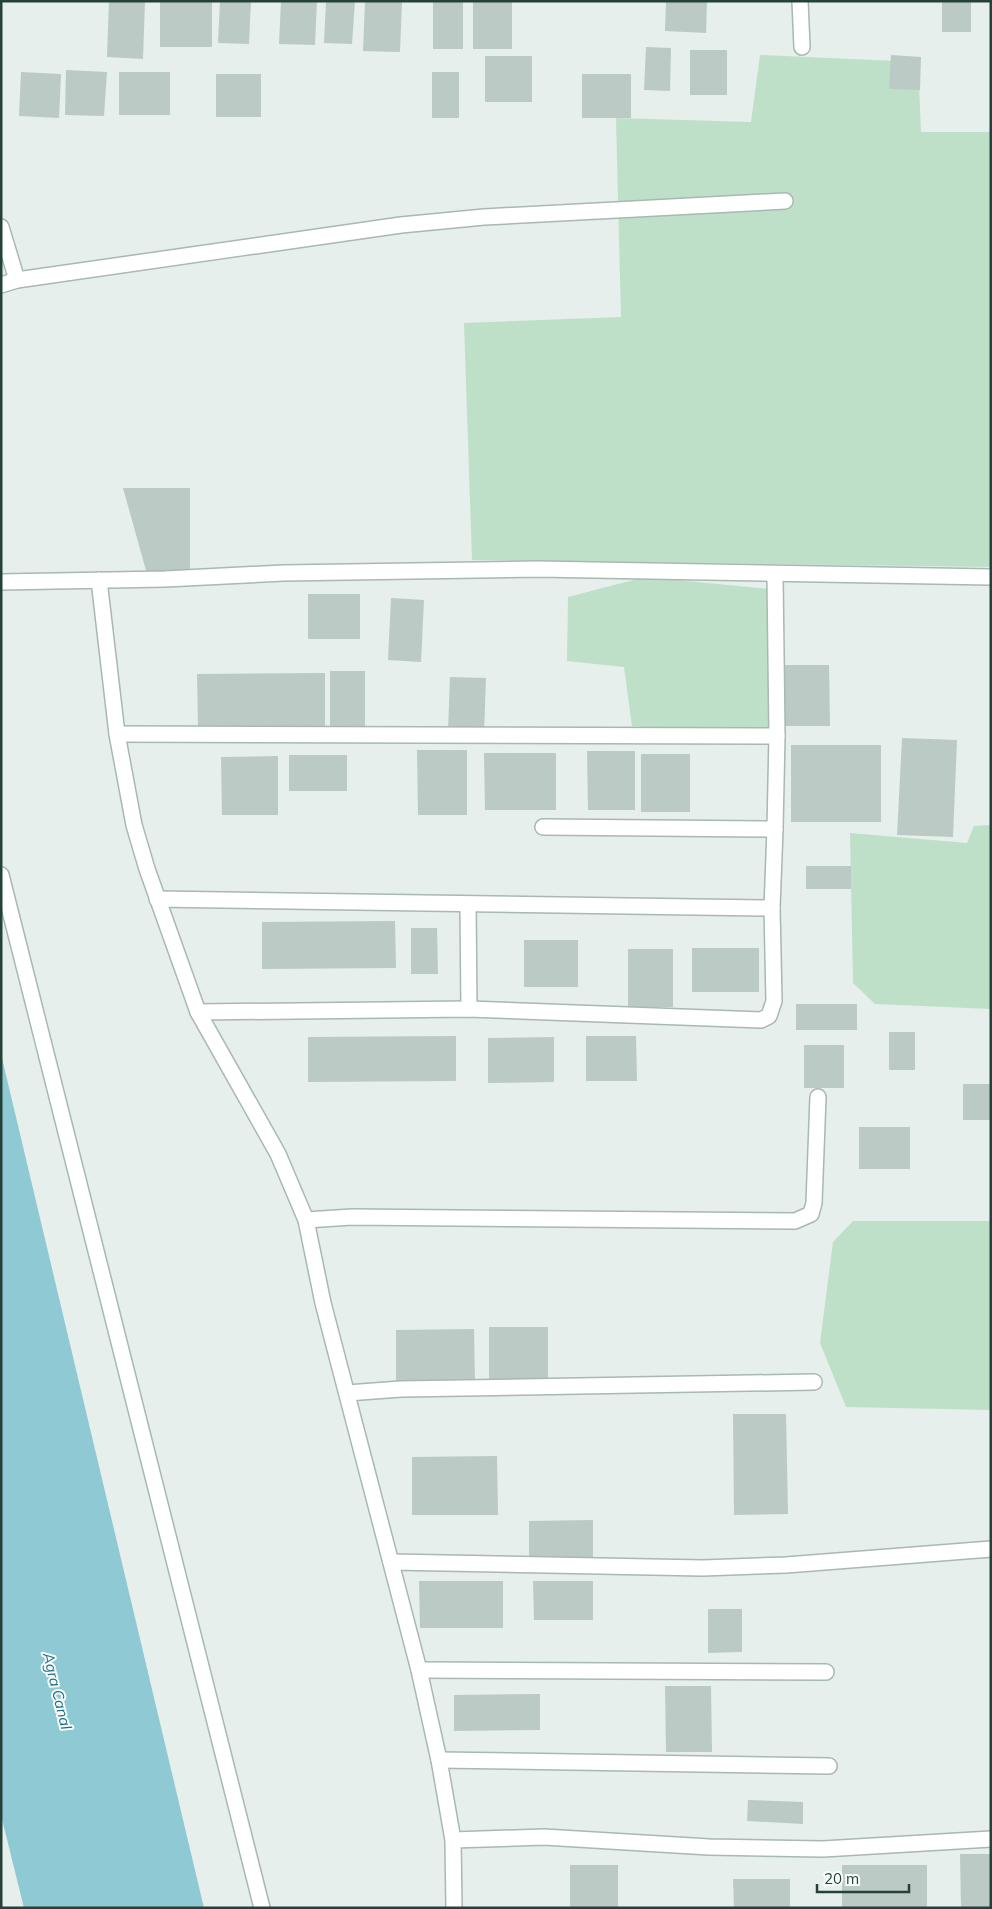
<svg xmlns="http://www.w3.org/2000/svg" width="992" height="1909" font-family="Mulish,sans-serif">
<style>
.green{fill:#bfe0c8}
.water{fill:#8ec9d4}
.building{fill:#bbcac4}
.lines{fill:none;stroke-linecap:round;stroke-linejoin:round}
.service-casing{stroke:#a8b8b2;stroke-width:18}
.minor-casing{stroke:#a8b8b2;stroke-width:18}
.tertiary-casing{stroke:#a8b8b2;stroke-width:18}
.service{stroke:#fff;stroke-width:15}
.minor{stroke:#fff;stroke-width:15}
.tertiary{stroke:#fff;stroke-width:15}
.labels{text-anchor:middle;stroke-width:4;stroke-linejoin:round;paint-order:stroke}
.water-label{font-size:15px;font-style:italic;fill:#1c6f80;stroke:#f7fbf9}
</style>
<rect width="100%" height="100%" fill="#e6efeb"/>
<g class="green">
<polygon points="760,55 918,62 921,132 991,132 991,567 472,560 464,323 621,317 616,118 751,122"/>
<polygon points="645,577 770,589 771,737 632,726 624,667 567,661 568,597"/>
<polygon points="991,825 991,1009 875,1004 853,983 850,833 967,843 974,826"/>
<polygon points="853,1221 991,1221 991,1410 846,1407 820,1343 833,1242"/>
</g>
<polygon class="water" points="1,1054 204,1908 24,1908 1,1815"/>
<g class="building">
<polygon points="109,1 145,1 143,59 107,57"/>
<rect x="160" y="1" width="52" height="46"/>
<polygon points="220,1 251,1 249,44 218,43"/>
<polygon points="281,1 317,1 315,45 279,44"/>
<polygon points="326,1 355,1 352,44 324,43"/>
<polygon points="365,1 402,1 400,52 363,51"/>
<rect x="433" y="1" width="30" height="48"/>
<rect x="473" y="1" width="39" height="48"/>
<polygon points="666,1 707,1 706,33 665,31"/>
<rect x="942" y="1" width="29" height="31"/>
<polygon points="646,47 671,48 670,91 644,90"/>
<rect x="690" y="50" width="37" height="45"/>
<polygon points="891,55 921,57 920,90 889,89"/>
<rect x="485" y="56" width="47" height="46"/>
<polygon points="66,70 107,72 104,116 65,115"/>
<polygon points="21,72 61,74 59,118 19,116"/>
<rect x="119" y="72" width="51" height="43"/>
<rect x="432" y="72" width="27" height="46"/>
<rect x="216" y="74" width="45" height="43"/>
<rect x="582" y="74" width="49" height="44"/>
<polygon points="123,488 190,488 190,569 147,574"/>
<rect x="308" y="594" width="52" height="45"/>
<polygon points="391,598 424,600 421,662 388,660"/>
<polygon points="785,665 829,665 830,726 785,726"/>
<polygon points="330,671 365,671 365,726 330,727"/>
<polygon points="325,673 325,728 198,729 197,674"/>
<polygon points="450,677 486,678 484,734 448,732"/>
<polygon points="902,738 957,740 953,837 897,835"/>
<rect x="791" y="745" width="90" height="77"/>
<polygon points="417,750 467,750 467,815 418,815"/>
<polygon points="587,751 635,751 635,810 588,810"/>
<polygon points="484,753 556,753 556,810 485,810"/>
<rect x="641" y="754" width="49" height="58"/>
<rect x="289" y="755" width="58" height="36"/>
<polygon points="278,756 278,815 222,815 221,757"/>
<rect x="806" y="866" width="45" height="23"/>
<polygon points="395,921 396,968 262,969 262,922"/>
<polygon points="411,928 437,928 438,974 411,974"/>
<rect x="524" y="940" width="54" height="47"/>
<rect x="692" y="948" width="67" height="44"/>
<rect x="628" y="949" width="45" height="58"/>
<rect x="796" y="1004" width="61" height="26"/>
<rect x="889" y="1032" width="26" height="38"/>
<polygon points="456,1036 456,1081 308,1082 308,1037"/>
<polygon points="586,1036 636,1036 637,1081 586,1081"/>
<polygon points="554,1037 554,1082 488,1083 488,1038"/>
<rect x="804" y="1045" width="40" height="43"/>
<rect x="963" y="1084" width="28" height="36"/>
<rect x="859" y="1127" width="51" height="42"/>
<rect x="489" y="1327" width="59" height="57"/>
<polygon points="474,1329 475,1382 396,1382 396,1330"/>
<polygon points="733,1414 786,1414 788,1514 734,1515"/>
<polygon points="497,1456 498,1515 412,1515 412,1457"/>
<polygon points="593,1520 593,1558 529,1558 529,1521"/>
<polygon points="419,1581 503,1581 503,1628 420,1628"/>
<polygon points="533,1581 593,1581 593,1620 534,1620"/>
<polygon points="708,1609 742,1609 742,1652 708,1653"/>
<polygon points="665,1686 711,1686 712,1752 666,1752"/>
<polygon points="540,1694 540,1730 454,1731 454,1695"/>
<polygon points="748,1800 803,1802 803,1824 747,1821"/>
<polygon points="960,1854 991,1854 991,1908 961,1908"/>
<rect x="570" y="1865" width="48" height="43"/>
<rect x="842" y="1865" width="85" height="43"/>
<polygon points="733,1879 790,1879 790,1908 734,1908"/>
</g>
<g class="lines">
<defs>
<polyline id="service" points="347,1393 401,1389 814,1382"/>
<g id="minor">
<polyline points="800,1 802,47"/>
<polyline points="1,227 17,280"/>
<polyline points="1,285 17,280 401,225 484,217 785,201"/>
<polyline points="99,580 117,734 134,825 147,869 198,1012 278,1154 306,1220 323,1303 419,1670 439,1760 453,1840 454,1908"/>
<polyline points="1,582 165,579 283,573 537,569 991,577"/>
<polyline points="117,734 777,736"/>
<polyline points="543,827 775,829 777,736 775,575"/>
<polyline points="157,899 772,908"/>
<polyline points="468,904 469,1009"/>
<polyline points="198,1012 469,1009 761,1020 769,1016 774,1001 772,908 775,829"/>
<polyline points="306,1220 352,1217 795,1221 811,1214 814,1203 818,1097"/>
<polyline points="391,1562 703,1568 786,1565 991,1549"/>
<polyline points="419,1670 826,1672"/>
<polyline points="439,1760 829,1766"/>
<polyline points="453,1840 544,1837 709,1847 823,1849 991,1839"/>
</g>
<polyline id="tertiary" points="1,875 262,1908"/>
</defs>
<use href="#service" class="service-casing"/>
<use href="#minor" class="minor-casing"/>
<use href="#tertiary" class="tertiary-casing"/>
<use href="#service" class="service"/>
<use href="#minor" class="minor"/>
<use href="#tertiary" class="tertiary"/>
</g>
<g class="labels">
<g class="water-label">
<text transform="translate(57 1691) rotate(76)" y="5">Agra Canal</text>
</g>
</g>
<rect width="992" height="1909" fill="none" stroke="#24423a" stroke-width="5"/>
<path d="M817 1884v8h92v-8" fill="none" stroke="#24423a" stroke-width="2.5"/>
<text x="824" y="1884" font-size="15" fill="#24423a" stroke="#f7fbf9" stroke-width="4" paint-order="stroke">20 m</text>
</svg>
